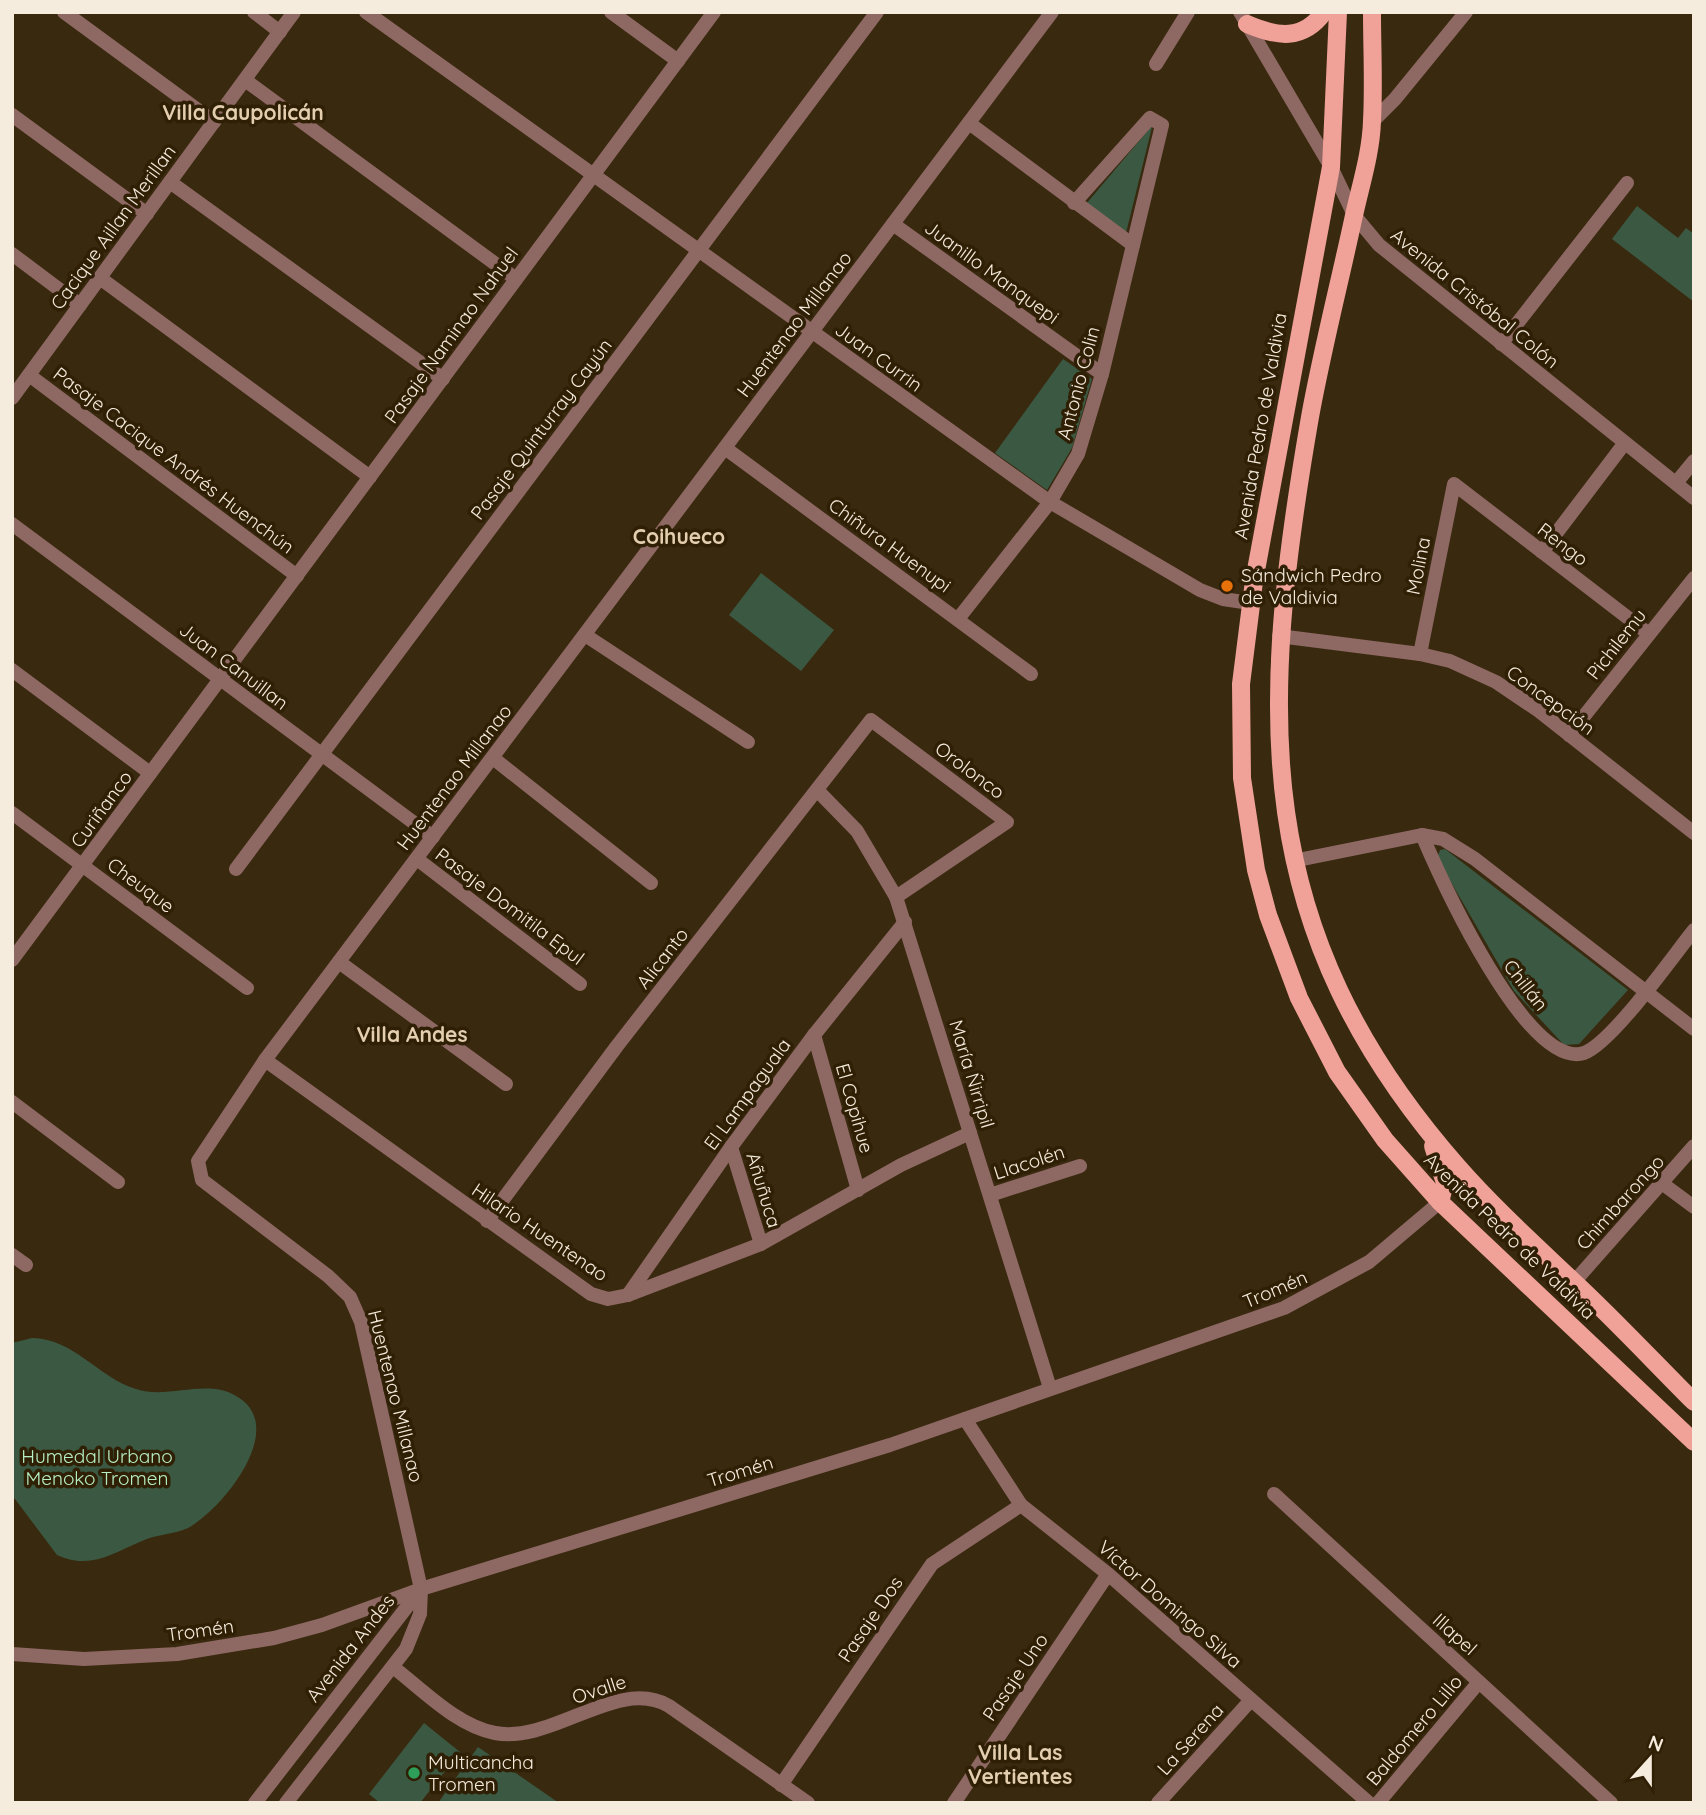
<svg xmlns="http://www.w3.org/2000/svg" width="1706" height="1815" font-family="Quicksand,sans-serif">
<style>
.green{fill:#3b5942}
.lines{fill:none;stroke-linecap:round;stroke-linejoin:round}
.minor{stroke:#8e6863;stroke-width:14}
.tertiary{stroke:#8e6863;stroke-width:14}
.primary{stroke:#f0a198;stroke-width:18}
.food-dot{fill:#e8710a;stroke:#2f1f05;stroke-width:2.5}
.leisure-dot{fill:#2e9e5b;stroke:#2f1f05;stroke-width:2.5}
.labels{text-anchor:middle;stroke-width:7;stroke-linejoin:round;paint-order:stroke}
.street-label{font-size:19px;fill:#f6ecdd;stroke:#2f1f05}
.poi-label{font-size:19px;fill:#f6ecdd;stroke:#2f1f05;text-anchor:start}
.park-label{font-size:19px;fill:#b7efc4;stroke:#2f1f05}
.neighbourhood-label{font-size:21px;font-weight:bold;fill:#e3ceb0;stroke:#2f1f05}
</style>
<rect width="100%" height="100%" fill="#39290f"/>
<g class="green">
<polygon points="1151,127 1152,127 1126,233 1086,204"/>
<polygon points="1637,206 1678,238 1686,228 1694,234 1694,302 1612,239"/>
<polygon points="1063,359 1092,379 1072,448 1047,490 995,453"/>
<polygon points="761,573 834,630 801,671 729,615"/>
<polygon points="1445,849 1628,990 1579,1044 1564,1045 1514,991 1437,858 1440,850"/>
<path d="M32 1338C75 1339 97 1377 136 1389 167 1400 206 1378 236 1396 290 1426 223 1509 188 1528 173 1535 156 1534 142 1541 111 1554 90 1570 57 1555L12 1495V1343Z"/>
<polygon points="424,1723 460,1752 420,1803 380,1803 369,1794"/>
<polygon points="478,1747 559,1803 438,1803"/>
</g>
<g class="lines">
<g class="minor">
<polyline points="64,12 214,122"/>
<polyline points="254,12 280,32"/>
<polyline points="366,12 1050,502 1200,590 1223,599 1250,603"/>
<polyline points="611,12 678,61"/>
<polyline points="1240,12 1331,167"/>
<polyline points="1156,64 1188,12"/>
<polyline points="245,80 516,279"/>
<polyline points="12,115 147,214"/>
<polyline points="1372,122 1395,99 1466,12"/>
<polyline points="969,123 1133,245"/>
<polyline points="170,182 443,379"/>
<polyline points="893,224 1102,374"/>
<polyline points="12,254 80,305"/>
<polyline points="100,278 370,477"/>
<polyline points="1501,344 1627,183"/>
<polyline points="29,375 297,576"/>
<polyline points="12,398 294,12"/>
<polyline points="725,448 1031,674"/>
<polyline points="1676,483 1694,461"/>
<polyline points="12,524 433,837"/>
<polyline points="1542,552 1624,444"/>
<polyline points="958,619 1050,502 1078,454 1102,374 1162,125 1150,118 1074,203"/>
<polyline points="585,635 748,742"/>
<polyline points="1279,636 1420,654 1450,661 1496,682 1539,711 1694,833"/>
<polyline points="1420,654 1454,484 1649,634"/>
<polyline points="12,670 150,773"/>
<polyline points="1569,735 1694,578"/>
<polyline points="493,758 651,883"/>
<polyline points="818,791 857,831 896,897 1050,1388"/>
<polyline points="12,813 247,988"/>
<path d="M1422 835C1440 877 1527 1071 1584 1053 1612 1043 1673 956 1694 930"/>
<polyline points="417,859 580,984"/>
<polyline points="1293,861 1422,835 1443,839 1475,859 1694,1029"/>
<polyline points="236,869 877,12"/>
<polyline points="12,960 714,12"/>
<polyline points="339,962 506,1084"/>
<polyline points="814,1035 858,1190"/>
<polyline points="265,1060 591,1294 608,1299 628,1295 761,1244 901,1165 970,1133"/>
<polyline points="12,1102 118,1182"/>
<polyline points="731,1147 761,1244"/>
<polyline points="1663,1184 1694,1207"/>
<polyline points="990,1195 1080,1166"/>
<polyline points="487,1221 617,1046 871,720 1007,822 896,897"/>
<polyline points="12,1255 26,1265"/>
<polyline points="1574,1282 1694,1146"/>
<polyline points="628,1295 731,1147 814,1035 905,922"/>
<polyline points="965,1419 1021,1505 1108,1574 1369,1803"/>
<polyline points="1274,1494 1611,1803"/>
<polyline points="421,1589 361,1322 350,1297 328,1276 202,1180 198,1161 265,1060 1052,12"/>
<path d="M393 1667C423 1690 457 1726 495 1733 553 1744 618 1676 669 1706L808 1803"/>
<polyline points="781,1785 932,1564 1021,1505"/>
<polyline points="954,1803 1108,1574"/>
<polyline points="1158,1803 1251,1700"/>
<polyline points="1378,1803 1479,1682"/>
</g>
<g class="tertiary">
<polyline points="1331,167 1354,215 1379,245 1694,498"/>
<polyline points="12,1654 84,1659 177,1654 274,1638 322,1625 421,1589 890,1445 1284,1308 1369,1262 1440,1202"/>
<polyline points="255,1803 420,1590"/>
<polyline points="286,1803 406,1649 420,1614 421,1589"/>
</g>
<g class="primary">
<polyline points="1338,12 1331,167 1254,581 1241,684 1242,778 1256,870 1268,915 1299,998 1337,1072 1385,1140 1440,1202 1694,1442"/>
<path d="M1372 12C1372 48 1374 85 1372 121 1371 154 1360 187 1353 220 1339 285 1322 351 1310 417 1259 711 1248 928 1458 1167 1494 1208 1534 1244 1573 1281 1615 1320 1654 1362 1694 1402"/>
<path d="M1247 24C1277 37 1303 41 1324 12"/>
<polyline points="1433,1146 1445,1183 1440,1202"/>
</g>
</g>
<circle class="food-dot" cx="1227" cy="586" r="7"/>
<circle class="leisure-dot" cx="414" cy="1773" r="7"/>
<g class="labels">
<g class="street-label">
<text transform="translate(113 227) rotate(-54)" y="7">Cacique Aillan Merillan</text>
<text transform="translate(992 272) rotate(36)" y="7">Juanillo Manquepi</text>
<text transform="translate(1475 298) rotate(39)" y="7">Avenida Cristóbal Colón</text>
<text transform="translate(794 324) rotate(-53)" y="7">Huentenao Millanao</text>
<text transform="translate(451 335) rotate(-54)" y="7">Pasaje Naminao Nahuel</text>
<text transform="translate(879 357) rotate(36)" y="7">Juan Currin</text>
<text transform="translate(1078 383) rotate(-75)" y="7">Antonio Colin</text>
<text transform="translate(1260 426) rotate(-80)" y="7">Avenida Pedro de Valdivia</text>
<text transform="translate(541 429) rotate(-53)" y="7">Pasaje Quinturray Cayún</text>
<text transform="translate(174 460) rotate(37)" y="7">Pasaje Cacique Andrés Huenchún</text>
<text transform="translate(1563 544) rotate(37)" y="7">Rengo</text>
<text transform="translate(890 545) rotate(36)" y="7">Chiñura Huenupi</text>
<text transform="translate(1418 566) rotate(-79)" y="7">Molina</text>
<text transform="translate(1616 644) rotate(-52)" y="7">Pichilemu</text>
<text transform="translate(234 666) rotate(37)" y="7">Juan Canuillan</text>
<text transform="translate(1551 700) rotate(36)" y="7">Concepción</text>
<text transform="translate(970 770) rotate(37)" y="7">Orolonco</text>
<text transform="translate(454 777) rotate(-53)" y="7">Huentenao Millanao</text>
<text transform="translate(101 809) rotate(-54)" y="7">Curiñanco</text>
<text transform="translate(141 885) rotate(37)" y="7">Cheuque</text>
<text transform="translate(510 906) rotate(37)" y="7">Pasaje Domitila Epul</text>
<text transform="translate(662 958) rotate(-52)" y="7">Alicanto</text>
<text transform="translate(1526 985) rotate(52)" y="7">Chillán</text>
<text transform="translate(972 1074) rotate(73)" y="7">María Ñirripil</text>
<text transform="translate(747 1094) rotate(-54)" y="7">El Lampaguala</text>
<text transform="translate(855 1108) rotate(74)" y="7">El Copihue</text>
<text transform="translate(1029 1162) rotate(-18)" y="7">Llacolén</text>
<text transform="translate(764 1190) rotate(73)" y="7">Añuñuca</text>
<text transform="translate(1620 1202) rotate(-48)" y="7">Chimbarongo</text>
<text transform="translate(540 1232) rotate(34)" y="7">Hilario Huentenao</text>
<text transform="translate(1510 1236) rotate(44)" y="7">Avenida Pedro de Valdivia</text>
<text transform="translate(1275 1289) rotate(-23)" y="7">Tromén</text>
<text transform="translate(396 1396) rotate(76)" y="7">Huentenao Millanao</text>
<text transform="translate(740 1471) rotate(-17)" y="7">Tromén</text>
<text transform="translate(1170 1604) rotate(41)" y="7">Víctor Domingo Silva</text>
<text transform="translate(870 1619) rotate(-56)" y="7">Pasaje Dos</text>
<text transform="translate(200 1630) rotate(-8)" y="7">Tromén</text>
<text transform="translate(1455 1634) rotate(42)" y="7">Illapel</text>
<text transform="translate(350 1648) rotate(-52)" y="7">Avenida Andes</text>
<text transform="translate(1015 1677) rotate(-56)" y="7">Pasaje Uno</text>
<text transform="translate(599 1689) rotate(-18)" y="7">Ovalle</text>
<text transform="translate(1414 1730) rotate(-50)" y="7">Baldomero Lillo</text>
<text transform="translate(1190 1739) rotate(-48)" y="7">La Serena</text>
</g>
<g class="poi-label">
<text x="1241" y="582">Sándwich Pedro<tspan x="1241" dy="22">de Valdivia</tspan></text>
<text x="428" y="1769">Multicancha<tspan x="428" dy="22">Tromen</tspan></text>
</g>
<g class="park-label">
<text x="97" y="1463">Humedal Urbano<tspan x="97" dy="22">Menoko Tromen</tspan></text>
</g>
<g class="neighbourhood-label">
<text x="243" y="120">Villa Caupolicán</text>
<text x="679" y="544">Coihueco</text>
<text x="412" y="1042">Villa Andes</text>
<text x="1020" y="1760">Villa Las<tspan x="1020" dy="24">Vertientes</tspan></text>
</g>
</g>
<rect width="1706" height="1815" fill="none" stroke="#f6ecdd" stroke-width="28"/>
<g transform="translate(1650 1759) rotate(21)" stroke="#2f1f05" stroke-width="5" paint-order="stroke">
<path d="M0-5L12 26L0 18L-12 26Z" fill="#f6ecdd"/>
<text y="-10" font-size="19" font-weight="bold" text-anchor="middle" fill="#f6ecdd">N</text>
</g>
</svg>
